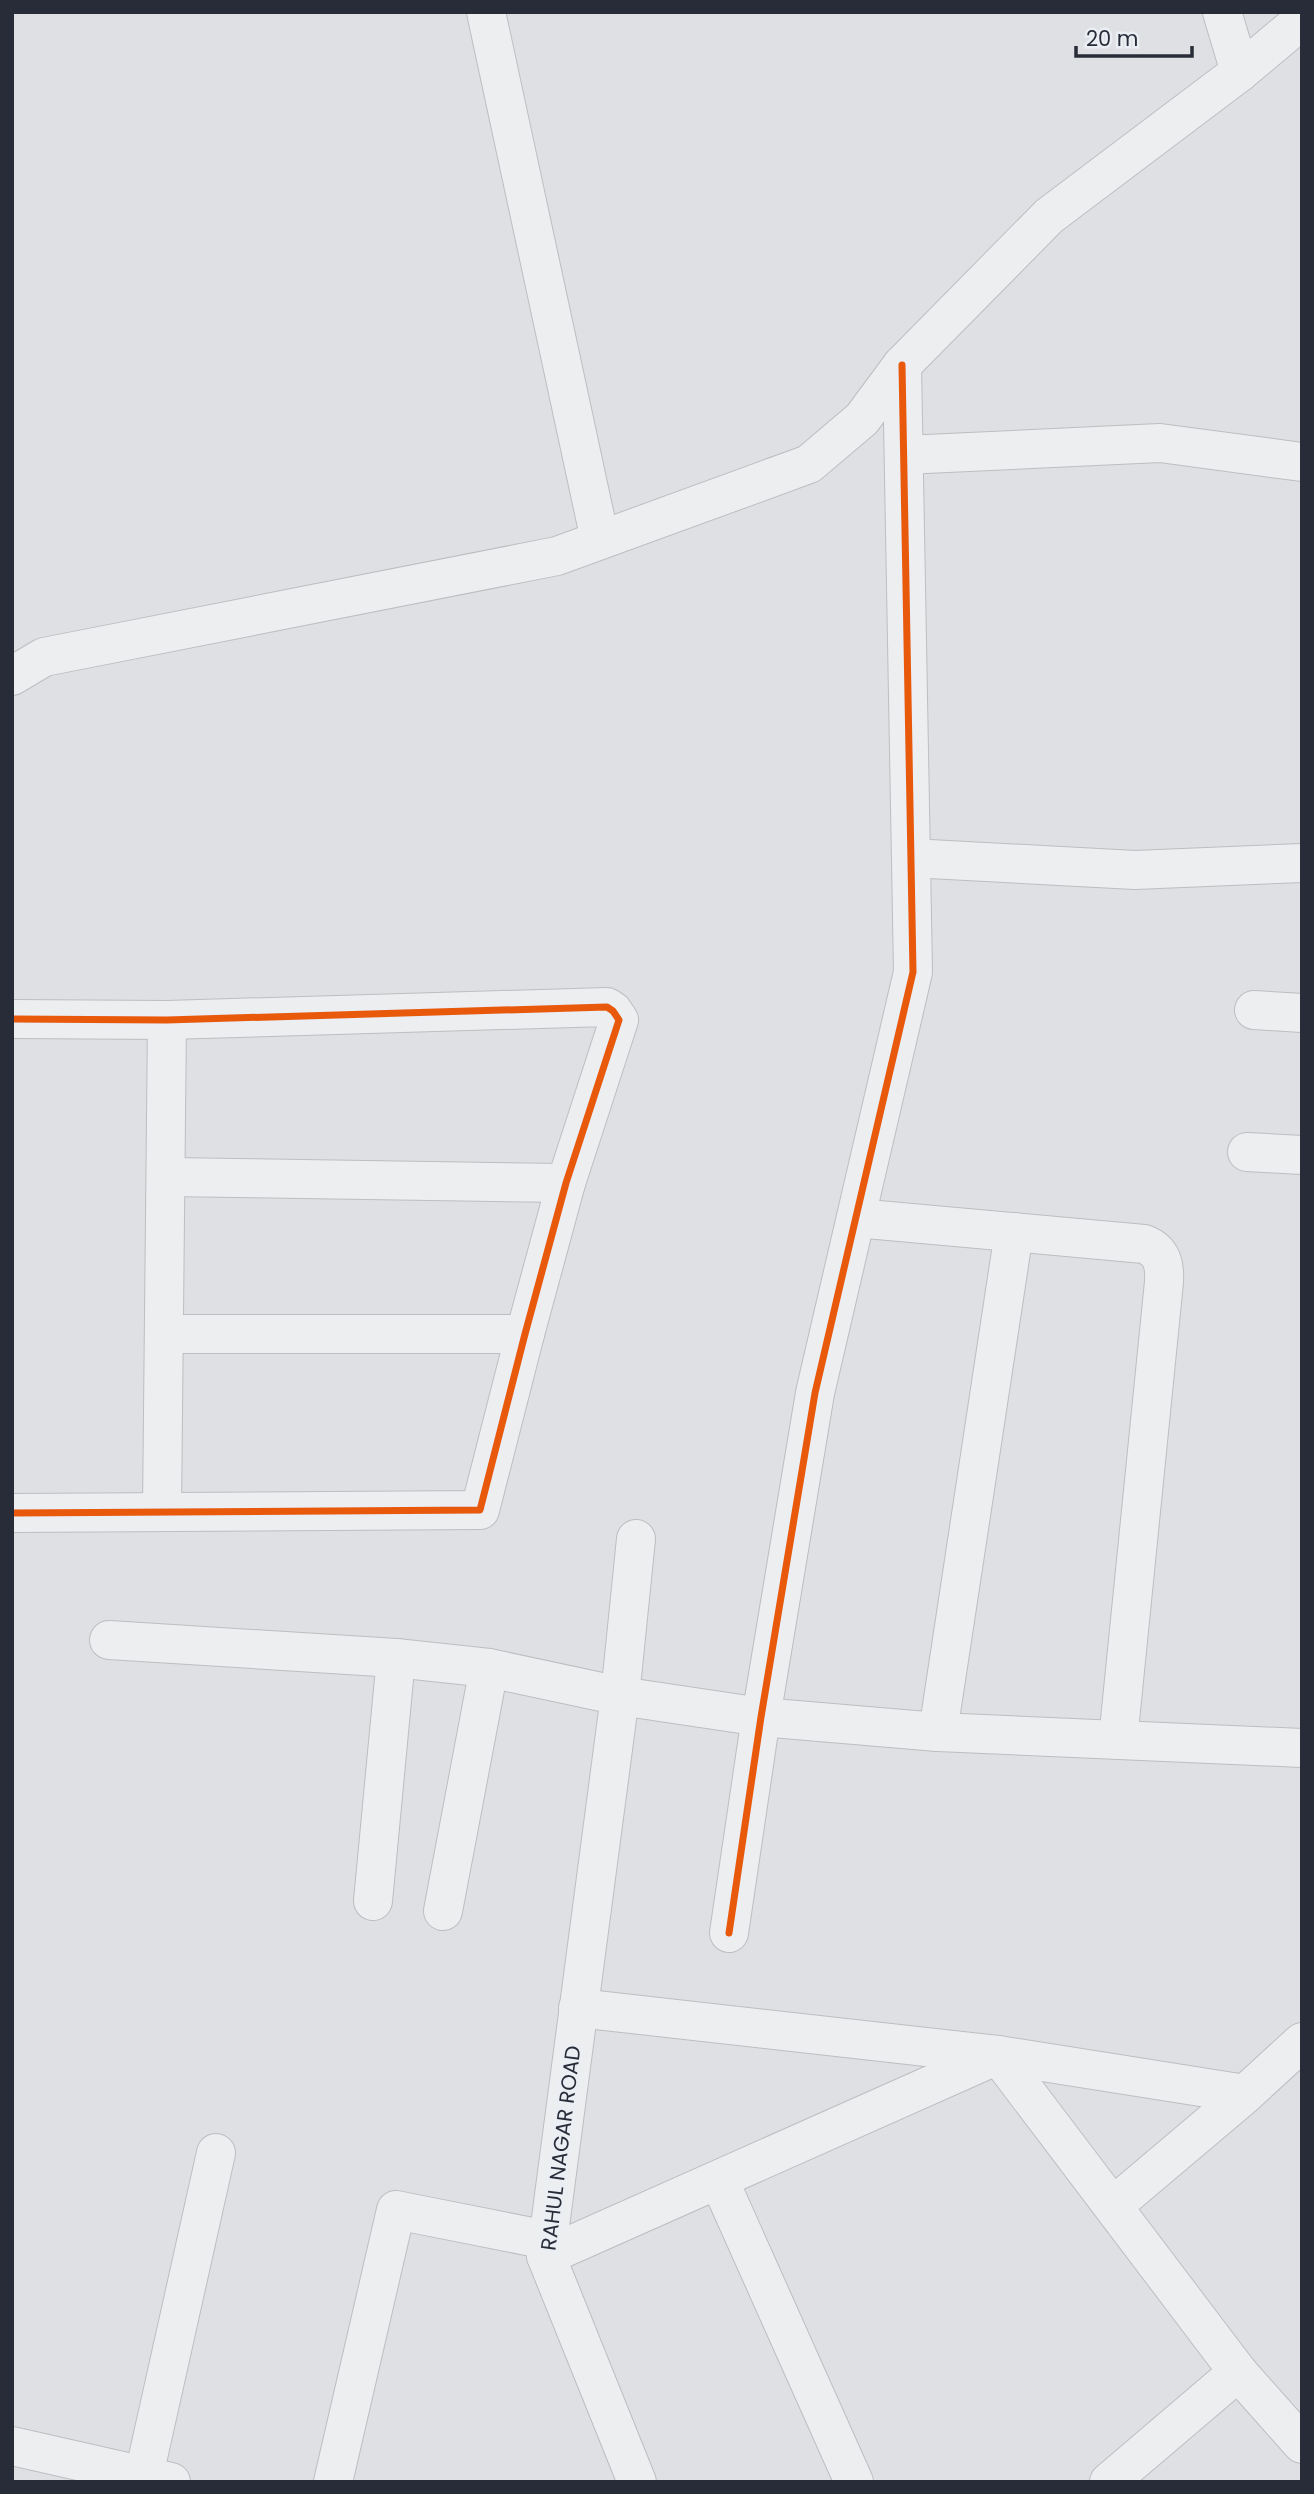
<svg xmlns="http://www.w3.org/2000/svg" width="1314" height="2494" font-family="Poppins,sans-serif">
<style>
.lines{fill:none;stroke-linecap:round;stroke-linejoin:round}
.minor-casing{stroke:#bcbec1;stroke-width:40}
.minor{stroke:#edeef0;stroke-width:38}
.cycleway-casing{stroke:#ebeef3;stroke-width:11}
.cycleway{stroke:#e8590c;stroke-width:7}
.labels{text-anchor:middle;stroke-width:7;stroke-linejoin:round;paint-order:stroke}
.street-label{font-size:21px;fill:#282c39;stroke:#ebeef3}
</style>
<rect width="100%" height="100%" fill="#dee0e3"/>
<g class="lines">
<defs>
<g id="minor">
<polyline points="486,12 600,540"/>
<polyline points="1222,12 1240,72"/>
<polyline points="904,455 1160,443 1302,462"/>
<polyline points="12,676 44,657 557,556 809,464 862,419 902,365 1049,216 1240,72 1302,20"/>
<polyline points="911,858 1135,870 1302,863"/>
<polyline points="1254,1010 1302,1013"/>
<polyline points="12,1019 167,1020 607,1007 613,1011 619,1020 566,1183 525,1334 480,1510 12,1513"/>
<polyline points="1247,1152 1302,1155"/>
<polyline points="166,1177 566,1183"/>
<path d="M856 1218 1144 1244C1162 1251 1165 1264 1164 1282L1118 1740"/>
<polyline points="164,1334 525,1334"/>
<polyline points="162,1512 167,1020"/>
<polyline points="636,1539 620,1696 546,2256 637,2482"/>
<polyline points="109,1640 396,1658 489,1668 620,1696 761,1717 938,1732 1302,1748"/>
<polyline points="938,1732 1014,1232"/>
<polyline points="373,1901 396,1658"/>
<polyline points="443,1911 489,1668"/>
<polyline points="729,1933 761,1717 815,1393 913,972 902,365"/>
<polyline points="578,2008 998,2055 1245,2094"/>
<polyline points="719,2180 854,2482"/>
<polyline points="1113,2206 1242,2097 1302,2042"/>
<polyline points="546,2256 998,2055 1238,2372 1302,2444"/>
<polyline points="12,2446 171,2482"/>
<polyline points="144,2475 216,2153"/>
<polyline points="333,2482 396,2210 547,2240"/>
<polyline points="1109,2482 1238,2372"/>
</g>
</defs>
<use href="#minor" class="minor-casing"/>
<use href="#minor" class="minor"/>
<defs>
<g id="cycleway">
<polyline points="12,1019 167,1020 607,1007 613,1011 619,1020 566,1183 525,1334 480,1510 12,1513"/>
<polyline points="729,1933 761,1717 815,1393 913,972 902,365"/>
</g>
</defs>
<use href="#cycleway" class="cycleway-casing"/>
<use href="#cycleway" class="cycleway"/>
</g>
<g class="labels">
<g class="street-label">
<text transform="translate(561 2148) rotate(-83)" y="7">RAHUL NAGAR ROAD</text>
</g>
</g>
<rect width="1314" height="2494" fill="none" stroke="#282c39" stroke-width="28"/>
<path d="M1076 46v10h116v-10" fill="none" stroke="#282c39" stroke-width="3.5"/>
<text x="1086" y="46" font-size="21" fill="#282c39" stroke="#ebeef3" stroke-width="5" paint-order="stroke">20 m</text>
</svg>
